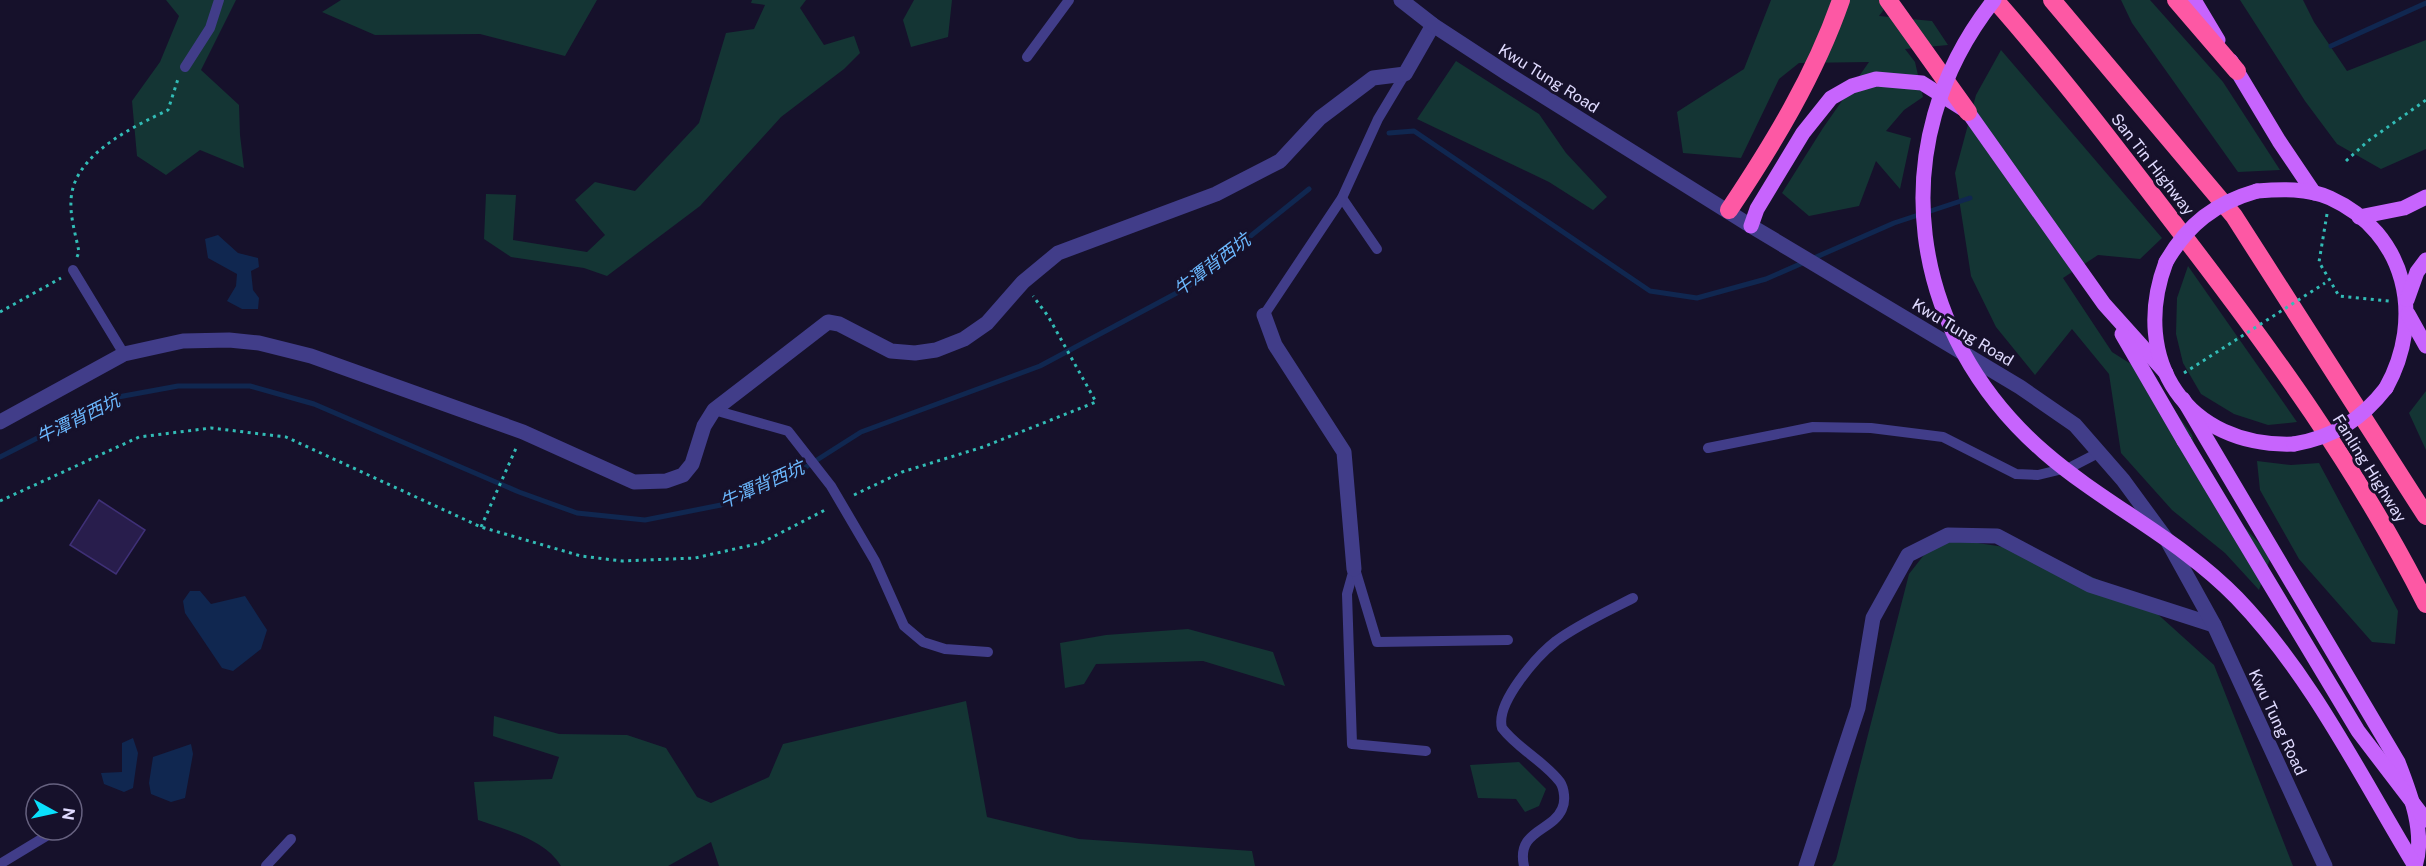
<svg xmlns="http://www.w3.org/2000/svg" width="2426" height="866" font-family="'Public Sans','Noto Sans SC',sans-serif">
<style>
.green{fill:#143534}
.water{fill:#102750}
.lines{fill:none;stroke-linecap:round;stroke-linejoin:round}
.stream{stroke:#102750;stroke-width:5}
.building{fill:#281d4c;stroke:#3f3077;stroke-width:1.5}
.path{stroke:#32bcb6;stroke-width:3;stroke-dasharray:3 4.5;stroke-linecap:butt}
.service{stroke:#413d89;stroke-width:10}
.minor{stroke:#413d89;stroke-width:15}
.tertiary{stroke:#413d89;stroke-width:15}
.primary{stroke:#c764fd;stroke-width:15}
.motorway{stroke:#fd58a4;stroke-width:18}
.path-bridge{stroke:#32bcb6;stroke-width:3;stroke-dasharray:3 4.5;stroke-linecap:butt}
.primary-bridge{stroke:#c764fd;stroke-width:15}
.labels{text-anchor:middle;stroke-width:6;stroke-linejoin:round;paint-order:stroke}
.street-label{font-size:16px;fill:#e0dbff;stroke:#16112b}
.water-label{font-size:18px;font-style:italic;fill:#6bb7fd;stroke:#16112b}
</style>
<rect width="100%" height="100%" fill="#16112b"/>
<g class="green">
<polygon points="166,0 236,0 201,70 239,105 240,135 244,168 200,150 166,175 137,156 132,101 160,62 179,16"/>
<polygon points="341,0 597,0 565,56 480,34 375,35 322,12"/>
<polygon points="752,0 806,0 800,8 824,45 854,36 860,53 844,69 781,117 700,206 607,276 584,268 511,257 484,239 486,194 516,195 513,240 587,252 605,235 575,200 595,182 635,191 699,123 726,33 754,29 765,5 751,3"/>
<polygon points="914,0 952,0 948,37 911,47 903,20"/>
<polygon points="1771,0 1891,0 1879,16 1932,21 1948,45 1905,49 1915,62 1923,97 1904,110 1886,131 1911,138 1900,189 1876,161 1859,206 1809,216 1782,193 1823,128 1869,62 1799,63 1779,79 1741,158 1683,153 1677,112 1744,69"/>
<polygon points="2121,0 2150,0 2223,82 2280,170 2238,172 2132,23"/>
<polygon points="2240,0 2303,0 2314,22 2347,71 2426,40 2426,149 2381,169 2337,144 2305,101"/>
<polygon points="2001,50 2162,238 2140,259 2098,255 2063,278 2112,352 2150,376 2192,435 2202,481 2271,556 2259,590 2225,553 2172,510 2121,453 2109,374 2072,329 2035,375 1996,327 1971,276 1955,173 1976,95"/>
<polygon points="1456,61 1539,114 1566,153 1607,197 1593,210 1549,182 1417,119"/>
<polygon points="2188,266 2297,422 2268,425 2234,414 2201,394 2183,363 2176,334 2177,298"/>
<polygon points="2426,391 2426,450 2409,413"/>
<polygon points="2257,461 2291,465 2319,463 2398,611 2395,644 2372,642 2299,559 2260,490"/>
<polygon points="1938,537 2038,552 2142,600 2214,665 2293,866 1832,866 1836,860 1909,574"/>
<polygon points="1188,629 1273,652 1285,686 1203,661 1096,664 1084,684 1065,688 1060,643 1106,635"/>
<path d="M966 701 987 817 1079 839 1252 851 1255 866H719L711 842 668 866H561C545 839 506 830 478 820L474 782 552 779 559 757 493 736 494 716 559 734 627 735 666 748 697 797 711 803 769 777 783 744Z"/>
<polygon points="1519,762 1546,789 1539,806 1525,812 1516,799 1478,798 1470,765"/>
</g>
<g class="water">
<polygon points="218,235 238,253 258,258 259,267 251,271 253,290 259,298 258,309 242,309 227,301 236,286 237,274 208,258 205,239"/>
<polygon points="190,591 200,591 211,604 245,596 267,630 261,649 233,671 222,668 185,613 183,601"/>
<polygon points="133,738 138,753 133,788 124,792 104,784 101,773 122,772 122,743"/>
<polygon points="191,744 193,754 185,798 171,802 151,794 149,783 153,757"/>
</g>
<g class="lines">
<g class="stream">
<polyline points="2331,46 2426,3"/>
<polyline points="1389,133 1414,131 1650,291 1697,298 1766,279 1894,223 1970,198"/>
<polyline points="0,457 118,397 178,386 250,386 314,404 519,492 577,513 645,520 721,505 798,472 861,432 1040,366 1186,288 1309,189"/>
</g>
</g>
<polygon class="building" points="99,500 145,530 116,574 70,545"/>
<g class="lines">
<g class="path">
<polyline points="2346,161 2368,141 2426,100"/>
<polyline points="2327,214 2319,262 2339,296 2389,301"/>
<path d="M77 257 79 252C76 236 70 217 71 201 72 155 133 127 168 110L178 79"/>
<polyline points="0,312 61,278"/>
<polyline points="854,495 902,472 983,447 1096,402 1048,316 1033,296"/>
<polyline points="0,501 139,437 211,428 286,437 481,527 581,556 622,561 695,558 761,543 827,509"/>
<polyline points="481,527 517,446"/>
</g>
<g class="service">
<polyline points="1027,57 1069,0"/>
<polyline points="185,67 210,28 219,0"/>
<polyline points="1342,198 1377,249"/>
<polyline points="73,270 124,354"/>
<polyline points="1264,315 1342,198 1378,119 1405,74"/>
<polyline points="714,410 788,431 831,486 875,561 904,626 923,642 945,649 988,652"/>
<polyline points="1708,448 1813,427 1871,428 1943,437 2016,474 2038,475 2071,467 2100,452"/>
<polyline points="1354,569 1347,594 1352,744 1426,751"/>
<polyline points="1355,569 1377,642 1508,640"/>
<polyline points="0,864 48,835"/>
<polyline points="266,866 291,839"/>
<path d="M1524 866C1516 830 1552 832 1562 809 1566 801 1564 788 1560 782 1544 761 1518 749 1502 728 1495 703 1537 656 1556 641 1579 624 1608 611 1633 598"/>
</g>
<g class="minor">
<polyline points="1264,315 1275,345 1344,452 1354,569"/>
<polyline points="0,422 124,354 183,341 229,340 259,343 311,356 523,432 634,482 666,481 683,475 692,464 704,426 714,410 828,322 839,324 891,351 915,353 936,350 964,339 987,323 1023,282 1058,253 1216,194 1280,161 1320,118 1373,78 1405,74 1433,25"/>
<polyline points="1806,866 1858,708 1873,618 1908,555 1948,535 1997,536 2090,585 2214,625"/>
</g>
<polyline class="tertiary" points="1401,0 1433,25 1508,74 1751,226 2020,387 2075,425 2123,480 2167,540 2214,625 2325,866"/>
<g class="primary">
<polyline points="2194,0 2218,40"/>
<polyline points="2231,61 2279,141 2314,193"/>
<path d="M2257 191C2281 189 2308 188 2330 198 2407 233 2425 318 2386 388"/>
<polyline points="2359,217 2404,208 2426,197"/>
<polyline points="1751,226 1757,209 1803,133 1831,98 1852,86 1876,79 1922,83 1968,112 2104,304 2166,373"/>
<path d="M2166 262C2129 360 2187 448 2294 444"/>
<polyline points="2407,300 2417,272 2426,260"/>
<polyline points="2408,314 2426,346"/>
<polyline points="2122,334 2184,441"/>
<path d="M2183 399 2398 762C2410 793 2426 833 2415 866"/>
</g>
<g class="motorway">
<polyline points="1888,0 1968,112"/>
<path d="M1995 0C2061 75 2121 154 2182 234 2272 351 2359 471 2426 604"/>
<polyline points="2052,0 2234,216 2426,516"/>
<polyline points="2176,0 2237,71"/>
<path d="M1729 210C1773 144 1815 75 1841 0"/>
</g>
<polyline class="path-bridge" points="2184,373 2325,283"/>
<g class="primary-bridge">
<path d="M1994 0C1880 144 1908 334 2044 452 2105 505 2180 539 2237 598 2311 675 2360 775 2415 866"/>
<path d="M2166 262C2188 224 2215 203 2257 191"/>
<polyline points="2184,441 2358,731 2426,820"/>
<path d="M2294 444C2334 437 2361 420 2386 388"/>
</g>
</g>
<g class="labels">
<g class="street-label">
<text transform="translate(1549 78) rotate(32)" y="6">Kwu Tung Road</text>
<text transform="translate(2153 164) rotate(52)" y="6">San Tin Highway</text>
<text transform="translate(1963 332) rotate(31)" y="6">Kwu Tung Road</text>
<text transform="translate(2370 468) rotate(58)" y="6">Fanling Highway</text>
<text transform="translate(2278 722) rotate(65)" y="6">Kwu Tung Road</text>
</g>
<g class="water-label">
<text transform="translate(1212 265) rotate(-37)" y="6">牛潭背西坑</text>
<text transform="translate(78 419) rotate(-26)" y="6">牛潭背西坑</text>
<text transform="translate(762 485) rotate(-24)" y="6">牛潭背西坑</text>
</g>
</g>
<g transform="translate(54 812) rotate(98)"><circle r="28" fill="#16112b" stroke="#676280" stroke-width="1.5"/>
<path d="M0-4.5L10 22L0 15L-10 22Z" fill="#0ae0fc"/>
<text y="-9" font-size="16" font-weight="bold" text-anchor="middle" fill="#e0dbff">N</text>
</g>
</svg>
